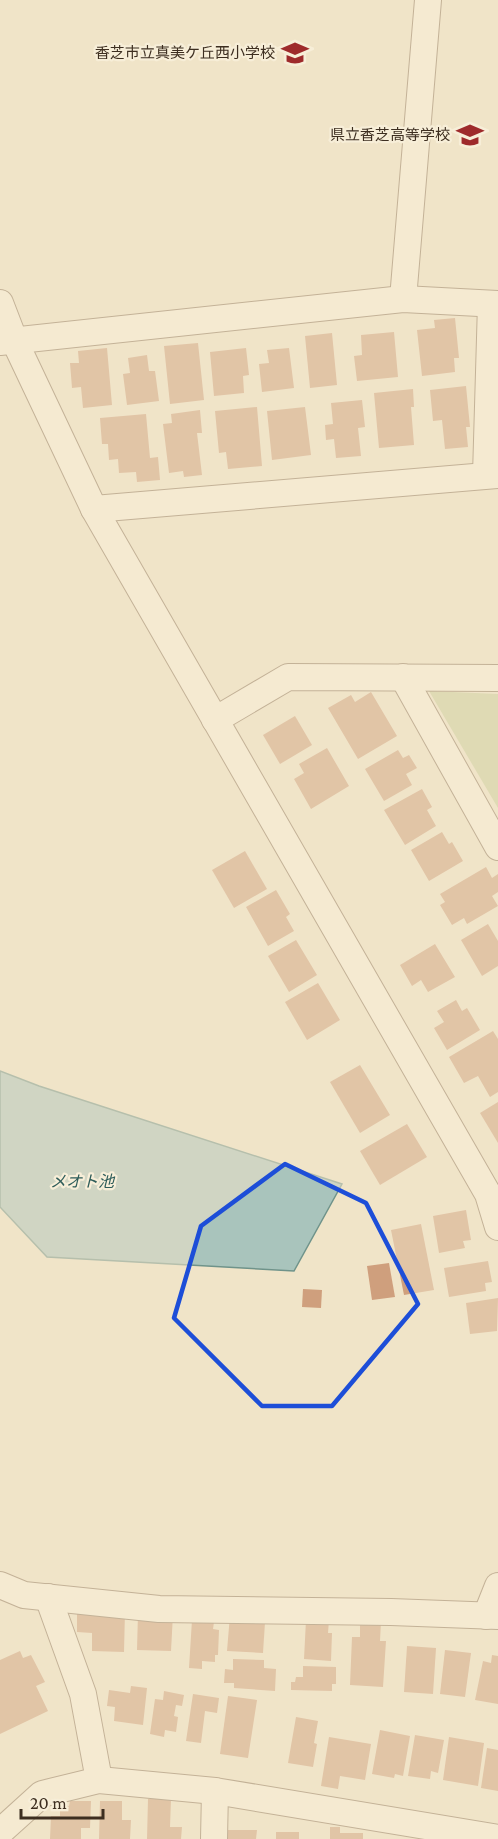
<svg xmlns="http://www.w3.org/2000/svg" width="498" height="1839" font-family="'Crimson Pro','Noto Sans JP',serif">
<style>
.green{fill:#c9cf9b}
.water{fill:#a9c4bc;stroke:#6f938a;stroke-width:1.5}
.building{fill:#cf9f7d}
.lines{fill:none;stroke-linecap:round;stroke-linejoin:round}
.street-casing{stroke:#8d765c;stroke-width:28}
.street{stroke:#faf1dc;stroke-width:26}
.marked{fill:none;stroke:#1d4ed8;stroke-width:4.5;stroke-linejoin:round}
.labels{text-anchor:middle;stroke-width:4.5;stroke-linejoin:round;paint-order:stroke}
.poi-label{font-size:15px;fill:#3d2e20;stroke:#f7eed8;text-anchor:end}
.water-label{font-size:16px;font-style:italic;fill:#2f5d5a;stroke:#f7eed8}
</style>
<rect width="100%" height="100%" fill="#f0e4c8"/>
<polygon class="green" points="429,691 498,694 498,808"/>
<polygon class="water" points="0,1071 39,1086 342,1184 294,1271 47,1257 0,1207"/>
<g class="building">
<polygon points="455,318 459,358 454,358 455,372 422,376 417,330 435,328 434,320"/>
<polygon points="394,332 398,377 357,381 354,356 362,355 361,335"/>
<polygon points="332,333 337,385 310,388 305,336"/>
<polygon points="198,343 204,400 170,404 164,346"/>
<polygon points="107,348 112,405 83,408 81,387 72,388 70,363 79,363 78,351"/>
<polygon points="246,348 249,375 243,376 244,393 214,396 210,352"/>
<polygon points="289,348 294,388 262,392 259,364 269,363 267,350"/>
<polygon points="147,355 149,371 155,371 159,401 127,405 123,374 130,373 128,358"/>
<polygon points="466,386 470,427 466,427 468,447 445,449 442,420 433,421 430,390"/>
<polygon points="413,389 414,407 411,407 414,445 379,448 374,393"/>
<polygon points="362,400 365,427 358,428 361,456 336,458 334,439 326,440 325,425 333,424 331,403"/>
<polygon points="257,407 262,466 228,469 226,452 219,453 215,411"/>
<polygon points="305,407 311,455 272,460 267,411"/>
<polygon points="200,410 202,433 197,433 202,475 184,477 183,471 169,473 163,424 172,423 171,414"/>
<polygon points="146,414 150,458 158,457 160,480 137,482 136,472 119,473 118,459 109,460 108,444 102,444 100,418"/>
<polygon points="371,692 397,736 358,759 328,708 351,695 355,702"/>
<polygon points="295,716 312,745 280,764 263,735"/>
<polygon points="327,748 349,786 311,809 294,779 304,773 299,764"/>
<polygon points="398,750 403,758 409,755 417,768 406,774 412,785 384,801 365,769"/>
<polygon points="422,789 432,807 427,810 436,826 405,845 384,810"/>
<polygon points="442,832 449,844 452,842 463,861 429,881 411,850"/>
<polygon points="245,851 267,889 234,908 212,870"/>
<polygon points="486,867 492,878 498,874 498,892 492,896 498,906 467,924 464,918 452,925 440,905 445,902 440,894"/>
<polygon points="276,890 290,914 286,917 294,931 268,946 246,907"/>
<polygon points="488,924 498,941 498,966 482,976 461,940"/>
<polygon points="296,940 317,975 289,992 268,956"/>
<polygon points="435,944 455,977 428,992 421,980 412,986 400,965"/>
<polygon points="318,983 340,1020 307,1040 285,1002"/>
<polygon points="456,1000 462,1011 467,1008 480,1030 447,1050 434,1028 444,1022 437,1011"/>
<polygon points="493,1031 498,1039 498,1092 490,1097 478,1076 464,1083 449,1057"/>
<polygon points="360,1065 390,1115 360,1133 330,1082"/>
<polygon points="498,1102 498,1143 480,1113"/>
<polygon points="407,1124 427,1157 380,1185 360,1151"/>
<polygon points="466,1210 471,1240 463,1241 465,1248 439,1253 433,1216"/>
<polygon points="421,1224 434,1290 404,1295 391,1230"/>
<polygon points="488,1261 492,1282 485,1283 486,1291 449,1297 444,1268"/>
<polygon points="389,1263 395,1297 372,1300 367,1266"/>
<polygon points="303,1289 322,1290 321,1308 302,1307"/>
<polygon points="498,1298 497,1331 470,1334 466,1303"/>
<polygon points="77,1610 125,1611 124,1652 92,1651 92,1633 77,1632"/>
<polygon points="138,1613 173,1614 171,1651 137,1650"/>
<polygon points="230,1615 265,1622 263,1653 227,1651"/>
<polygon points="192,1620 214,1622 213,1629 219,1630 218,1655 215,1655 215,1662 202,1661 202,1669 189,1668"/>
<polygon points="306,1620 329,1620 328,1633 332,1633 331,1661 304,1659"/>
<polygon points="360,1620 381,1621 380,1641 386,1641 383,1687 350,1685 352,1637 360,1637"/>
<polygon points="407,1646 436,1648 433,1694 404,1692"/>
<polygon points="445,1650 471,1653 465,1697 440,1694"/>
<polygon points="20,1651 23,1658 31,1655 45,1682 36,1686 48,1711 0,1734 0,1660"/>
<polygon points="492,1655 498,1656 498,1704 475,1700 483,1661 491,1663"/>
<polygon points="233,1659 264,1660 264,1668 276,1669 275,1691 234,1688 234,1683 224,1683 225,1669 233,1670"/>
<polygon points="303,1666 336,1667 336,1684 332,1684 332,1691 291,1690 291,1682 295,1682 296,1677 303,1677"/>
<polygon points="131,1686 147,1688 143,1725 114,1721 115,1707 107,1706 109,1690 130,1693"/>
<polygon points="164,1691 184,1695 182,1706 176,1705 174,1716 178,1717 176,1732 165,1730 164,1737 150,1734 155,1699 163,1700"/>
<polygon points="193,1694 219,1698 217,1713 205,1711 201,1743 186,1741"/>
<polygon points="228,1696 257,1700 248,1758 220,1754"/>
<polygon points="296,1717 318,1721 314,1743 317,1744 313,1767 288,1763"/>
<polygon points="380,1730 410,1736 403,1776 395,1774 394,1778 372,1774"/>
<polygon points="415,1735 444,1740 438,1773 431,1771 430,1779 408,1776"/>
<polygon points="329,1737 371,1744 365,1780 340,1776 338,1789 321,1786"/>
<polygon points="449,1737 484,1743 478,1786 443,1780"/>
<polygon points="487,1748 498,1750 498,1791 481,1788"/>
<polygon points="148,1799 171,1799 170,1827 182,1827 181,1839 147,1839"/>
<polygon points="70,1801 91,1801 90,1828 81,1828 81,1839 50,1839 51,1816 60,1816 60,1805 69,1806"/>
<polygon points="100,1801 122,1801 122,1820 131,1820 130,1839 99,1839"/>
<polygon points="330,1827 340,1827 340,1833 363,1833 363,1839 330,1839"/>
<polygon points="228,1830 257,1830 256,1839 228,1839"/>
<rect x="276" y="1832" width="23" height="7"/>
</g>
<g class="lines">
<defs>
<g id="street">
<polyline points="403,299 428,0"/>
<polyline points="0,303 15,342 94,509 488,1194 498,1227"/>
<polyline points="0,342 403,299 498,304"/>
<polyline points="486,475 491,304"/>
<polyline points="94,509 498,475"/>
<polyline points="403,677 498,847"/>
<polyline points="215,720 288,677 498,678"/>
<polyline points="0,1585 24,1595 159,1609 391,1612 498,1616"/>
<polyline points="48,1597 83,1694 99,1780"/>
<polyline points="486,1616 498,1586"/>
<polyline points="0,1832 42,1794 99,1780 215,1791 498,1838"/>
<polyline points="214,1839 215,1791"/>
</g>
</defs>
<use href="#street" class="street-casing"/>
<use href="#street" class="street"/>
</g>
<path d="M0 0H498V1839H0ZM285 1164 366 1203 418 1304 332 1406H262L174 1318 201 1226Z" fill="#f0e4c8" fill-opacity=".55" fill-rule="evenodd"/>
<path class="marked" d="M285 1164 366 1203 418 1304 332 1406H262L174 1318 201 1226Z"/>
<defs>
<symbol id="school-bare" viewBox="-9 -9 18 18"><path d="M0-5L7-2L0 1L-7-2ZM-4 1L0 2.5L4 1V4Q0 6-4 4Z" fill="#9e2a2b" stroke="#f7eed8" stroke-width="2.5" paint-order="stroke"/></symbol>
</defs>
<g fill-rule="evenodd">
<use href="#school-bare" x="276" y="34" width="38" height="38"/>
<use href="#school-bare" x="451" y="116" width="38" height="38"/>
</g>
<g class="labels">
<g class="poi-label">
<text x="275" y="58">香芝市立真美ケ丘西小学校</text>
<text x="450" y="140">県立香芝高等学校</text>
</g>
<g class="water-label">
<text x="82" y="1187">メオト池</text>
</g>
</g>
<path d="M21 1809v9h82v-9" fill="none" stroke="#3d2e20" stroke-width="3"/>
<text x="30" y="1809" font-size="18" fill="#3d2e20" stroke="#f7eed8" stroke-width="4.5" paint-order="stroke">20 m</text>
</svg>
